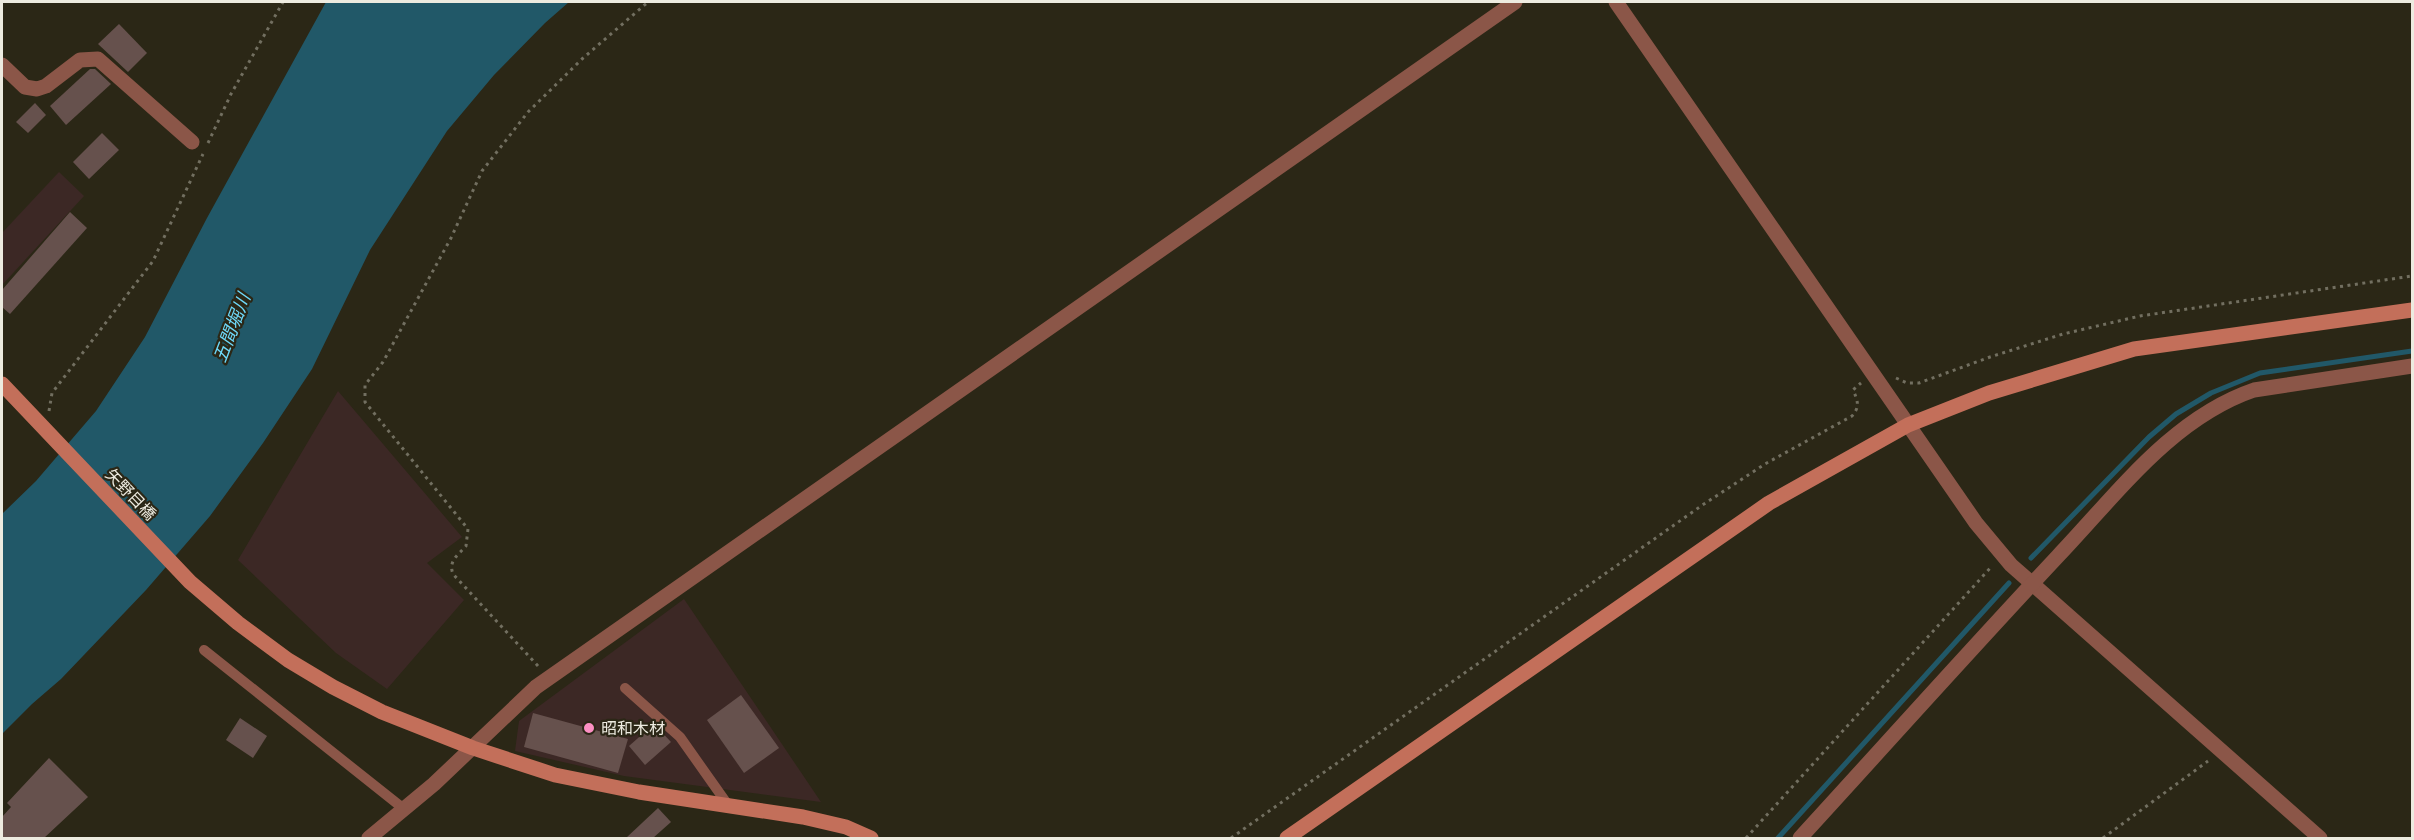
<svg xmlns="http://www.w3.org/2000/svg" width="2414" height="840" font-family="Mulish,'Noto Sans JP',sans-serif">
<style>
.industrial{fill:#3c2825}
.water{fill:#215868}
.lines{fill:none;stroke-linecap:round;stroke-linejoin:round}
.stream{stroke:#215868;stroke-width:5}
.building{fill:#66514d}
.path{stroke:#726f60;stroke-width:3;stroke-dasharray:3 4.5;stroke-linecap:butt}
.lane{stroke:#8b5648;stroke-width:10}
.street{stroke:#8b5648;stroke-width:15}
.secondary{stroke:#c36f5a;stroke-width:15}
.poi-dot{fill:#fc8fc3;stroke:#2b2716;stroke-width:2}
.labels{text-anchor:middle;stroke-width:4.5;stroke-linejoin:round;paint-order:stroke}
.street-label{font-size:16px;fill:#edebe0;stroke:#2b2716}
.poi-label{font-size:16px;fill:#edebe0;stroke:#2b2716;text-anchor:start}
.water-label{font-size:18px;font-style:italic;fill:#6ed9f9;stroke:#2b2716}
</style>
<rect width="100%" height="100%" fill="#2b2716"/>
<g class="industrial">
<polygon points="59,172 84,196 2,285 2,233"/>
<polygon points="338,391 462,537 427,563 464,600 387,689 336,653 238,560"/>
<polygon points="684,599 821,802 624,776 515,751 519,721"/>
</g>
<polygon class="water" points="326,2 569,2 545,23 494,75 447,131 370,250 312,369 263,443 210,516 146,590 61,679 32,704 2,734 2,514 36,481 96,411 145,337 207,218"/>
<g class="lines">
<g class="stream">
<polyline points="2031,558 2149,437 2176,414 2211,393 2260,373 2412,351"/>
<polyline points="1778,838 2009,583"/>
</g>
</g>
<g class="building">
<polygon points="119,24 147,53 128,72 98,44"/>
<polygon points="90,69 95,69 111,84 66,125 50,106"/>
<polygon points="35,103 46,115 28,133 16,122"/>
<polygon points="102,133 119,150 89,179 73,162"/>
<polygon points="70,212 87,228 10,314 2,307 2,290"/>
<polygon points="741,695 779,748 744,773 707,720"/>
<polygon points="533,713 628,739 618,773 524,747"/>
<polygon points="240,718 267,736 253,758 226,740"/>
<polygon points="654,724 671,742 645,765 629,746"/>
<polygon points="49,758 88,797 44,838 2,838 2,817 11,807 7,803"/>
<polygon points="658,808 671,822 653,838 626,838"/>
</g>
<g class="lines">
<g class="path">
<polyline points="208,143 231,94 283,2"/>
<polyline points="1896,378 1907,383 1919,383 1990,357 2063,334 2140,316 2412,276"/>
<polyline points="49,411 52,393 153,261 203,154"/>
<path d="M538 666 453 574C448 561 458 555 466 546L468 529 365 402V385L383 362 451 238 482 171 528 112 582 59 648 2"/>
<path d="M1231 838 1701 506 1765 464 1852 416C1860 407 1858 401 1853 390L1861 383"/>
<polyline points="1746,838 1992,566"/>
<polyline points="2103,838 2208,761"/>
</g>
<g class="lane">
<polyline points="204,650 404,809"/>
<polyline points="625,688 680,737 728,805"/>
</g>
<g class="street">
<polyline points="1616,2 1976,523 2011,565 2320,838"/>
<polyline points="2,65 25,87 37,89 46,86 80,60 98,59 192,142"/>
<polyline points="369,838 434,784 536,687 1515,2"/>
<path d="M1800 838C1886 744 1971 649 2058 556 2117 494 2172 418 2254 390L2412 366"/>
</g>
<g class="secondary">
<polyline points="2,384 190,582 238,623 288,660 333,687 382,712 473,748 555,775 639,792 803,817 846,827 871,838"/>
<polyline points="1287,838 1769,503 1908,425 1989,393 2134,349 2412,310"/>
</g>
</g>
<circle class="poi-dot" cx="589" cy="728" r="6"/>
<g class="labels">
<g class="street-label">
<text transform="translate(131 494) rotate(46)" y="6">矢野目橋</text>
</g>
<g class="poi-label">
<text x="601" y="734">昭和木材</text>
</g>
<g class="water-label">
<text transform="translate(232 328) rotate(-69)" y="6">五間堀川</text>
</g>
</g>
<rect width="2414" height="840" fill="none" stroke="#edebe0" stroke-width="6"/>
</svg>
